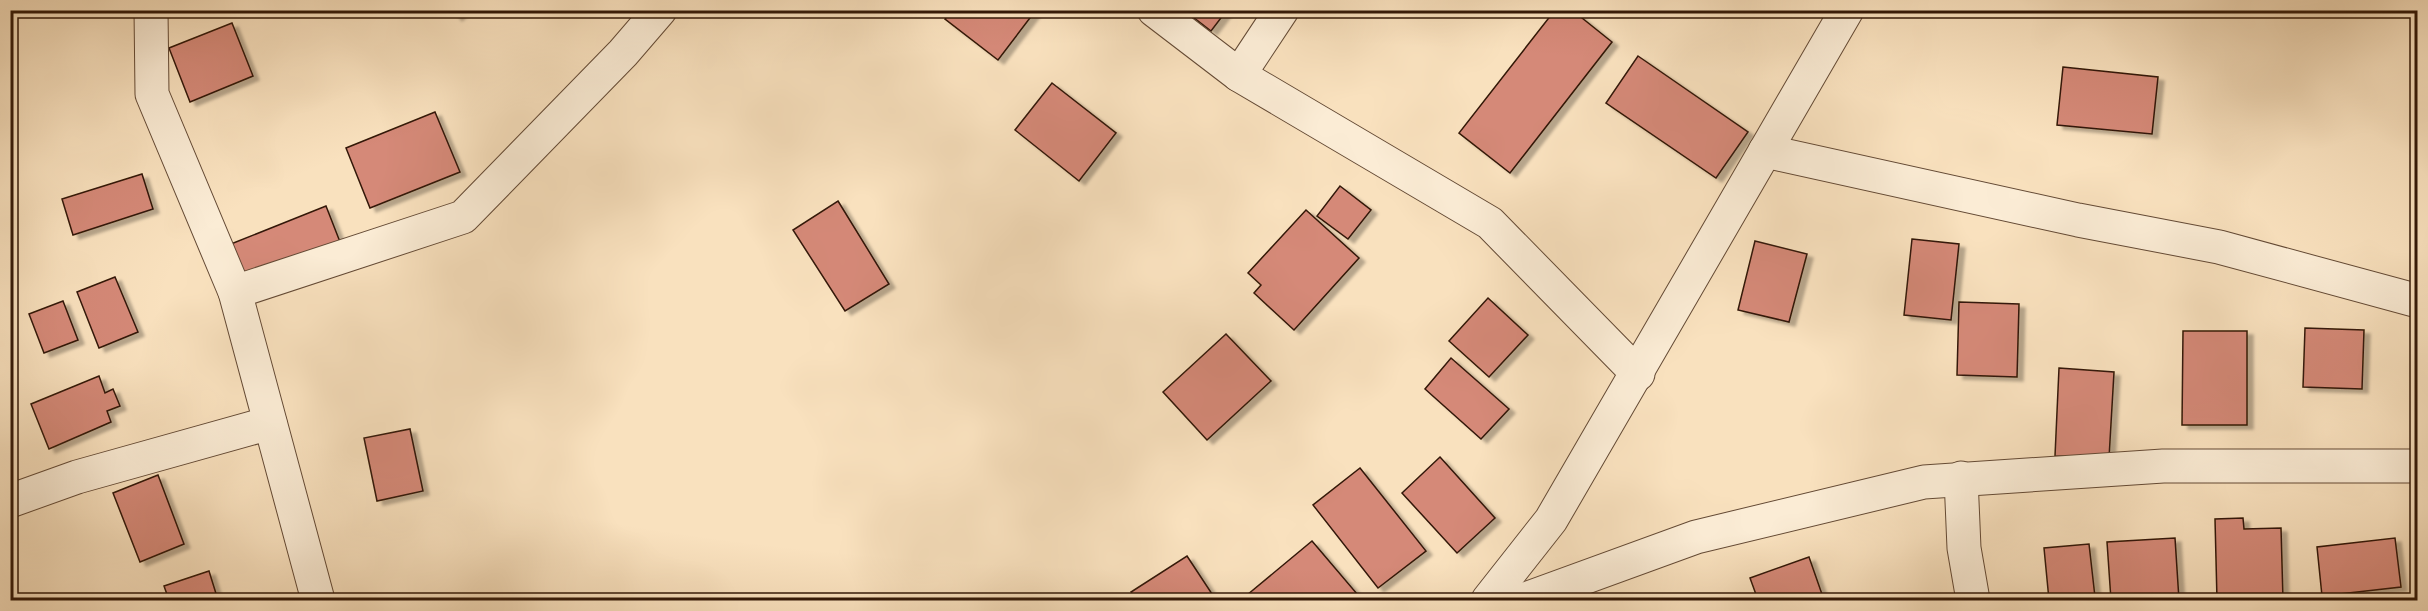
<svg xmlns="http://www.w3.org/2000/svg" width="2428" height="611" font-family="'Gentium Book Plus',serif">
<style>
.building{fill:#d58978;stroke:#331807;stroke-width:1.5;filter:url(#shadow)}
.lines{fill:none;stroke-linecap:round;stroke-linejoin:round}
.minor-casing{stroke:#644a35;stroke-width:35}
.minor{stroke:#fbecd5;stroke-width:33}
</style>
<defs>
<filter id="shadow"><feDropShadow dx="6" dy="4" stdDeviation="1.5" flood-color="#0004"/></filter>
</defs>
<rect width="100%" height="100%" fill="#f9e1be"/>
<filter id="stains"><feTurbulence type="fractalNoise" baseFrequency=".00333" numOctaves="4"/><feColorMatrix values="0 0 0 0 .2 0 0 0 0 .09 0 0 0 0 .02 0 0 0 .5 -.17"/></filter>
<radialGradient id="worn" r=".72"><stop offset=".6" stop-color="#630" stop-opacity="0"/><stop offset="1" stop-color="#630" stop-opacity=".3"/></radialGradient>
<g class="building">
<polygon points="451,10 464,10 456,17"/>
<polygon points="952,10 1036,10 998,60 945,19"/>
<polygon points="1184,10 1227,10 1211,31"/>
<polygon points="1555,10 1572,10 1612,42 1510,173 1459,133"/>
<polygon points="232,23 253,76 190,102 169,48"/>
<polygon points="1638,56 1748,132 1716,178 1606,103"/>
<polygon points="2063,67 2158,77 2152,134 2057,125"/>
<polygon points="1052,83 1116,133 1079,181 1015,130"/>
<polygon points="435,112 460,172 370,208 346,148"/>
<polygon points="142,174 153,209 73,235 62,199"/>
<polygon points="1340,186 1371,210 1348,239 1317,216"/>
<polygon points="838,201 889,284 845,311 793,230"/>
<polygon points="326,206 342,247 242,287 226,246"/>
<polygon points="1306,210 1359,258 1294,330 1254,293 1261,285 1248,273"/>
<polygon points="1912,239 1959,244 1951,320 1904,315"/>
<polygon points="1755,241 1807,254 1789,322 1738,310"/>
<polygon points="115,277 138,332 99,348 77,292"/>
<polygon points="1488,298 1528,335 1489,377 1449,341"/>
<polygon points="63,301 78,340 44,353 29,314"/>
<polygon points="1959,302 2019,304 2017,377 1957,375"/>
<polygon points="2305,328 2364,330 2362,389 2303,387"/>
<polygon points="2183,331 2247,331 2247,425 2182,425"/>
<polygon points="1226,334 1271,381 1207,440 1163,392"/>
<polygon points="1451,358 1509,409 1481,439 1425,389"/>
<polygon points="2059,368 2114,372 2109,458 2055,456"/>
<polygon points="99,376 105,393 113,389 120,406 107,411 111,422 49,449 31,404"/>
<polygon points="410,429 423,491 377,501 364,438"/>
<polygon points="1440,457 1495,518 1457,553 1402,493"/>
<polygon points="1360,468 1426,551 1378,588 1313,505"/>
<polygon points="158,475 184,544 140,562 113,493"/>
<polygon points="2243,518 2244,529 2281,528 2283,600 2217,600 2215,519"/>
<polygon points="2175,538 2179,600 2111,600 2107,542"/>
<polygon points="2395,538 2401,587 2322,596 2317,547"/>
<polygon points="1312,541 1358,595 1351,600 1252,600 1247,595"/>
<polygon points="2089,544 2095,597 2049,600 2044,548"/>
<polygon points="1187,556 1216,600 1137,600 1131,592"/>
<polygon points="1809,557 1824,600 1758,600 1750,578"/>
<polygon points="209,571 218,600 169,600 164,586"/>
</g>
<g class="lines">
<defs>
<g id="minor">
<polyline points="151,10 152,94 235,292 318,600"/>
<polyline points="1154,10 1239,75 1490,223 1638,374"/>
<polyline points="1239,75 1282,10"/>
<polyline points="1765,151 2078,220 2219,247 2418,301"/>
<polyline points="235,292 463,217 623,53 660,10"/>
<polyline points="1961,478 1964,548 1973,600"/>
<polyline points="10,501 77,477 270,423"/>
<polyline points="1488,600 1551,520 1847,10"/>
<polyline points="1523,600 1696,537 1924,482 2163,466 2418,466"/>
</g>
</defs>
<use href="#minor" class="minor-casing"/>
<use href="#minor" class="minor"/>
</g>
<rect width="2428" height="611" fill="none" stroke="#f9e1be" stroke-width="36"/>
<rect x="12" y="12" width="2404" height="587" fill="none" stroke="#331807" stroke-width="3"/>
<rect x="18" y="18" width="2392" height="575" fill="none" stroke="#331807" stroke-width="1.5"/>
<rect width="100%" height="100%" filter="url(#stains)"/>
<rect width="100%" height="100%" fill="url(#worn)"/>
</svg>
